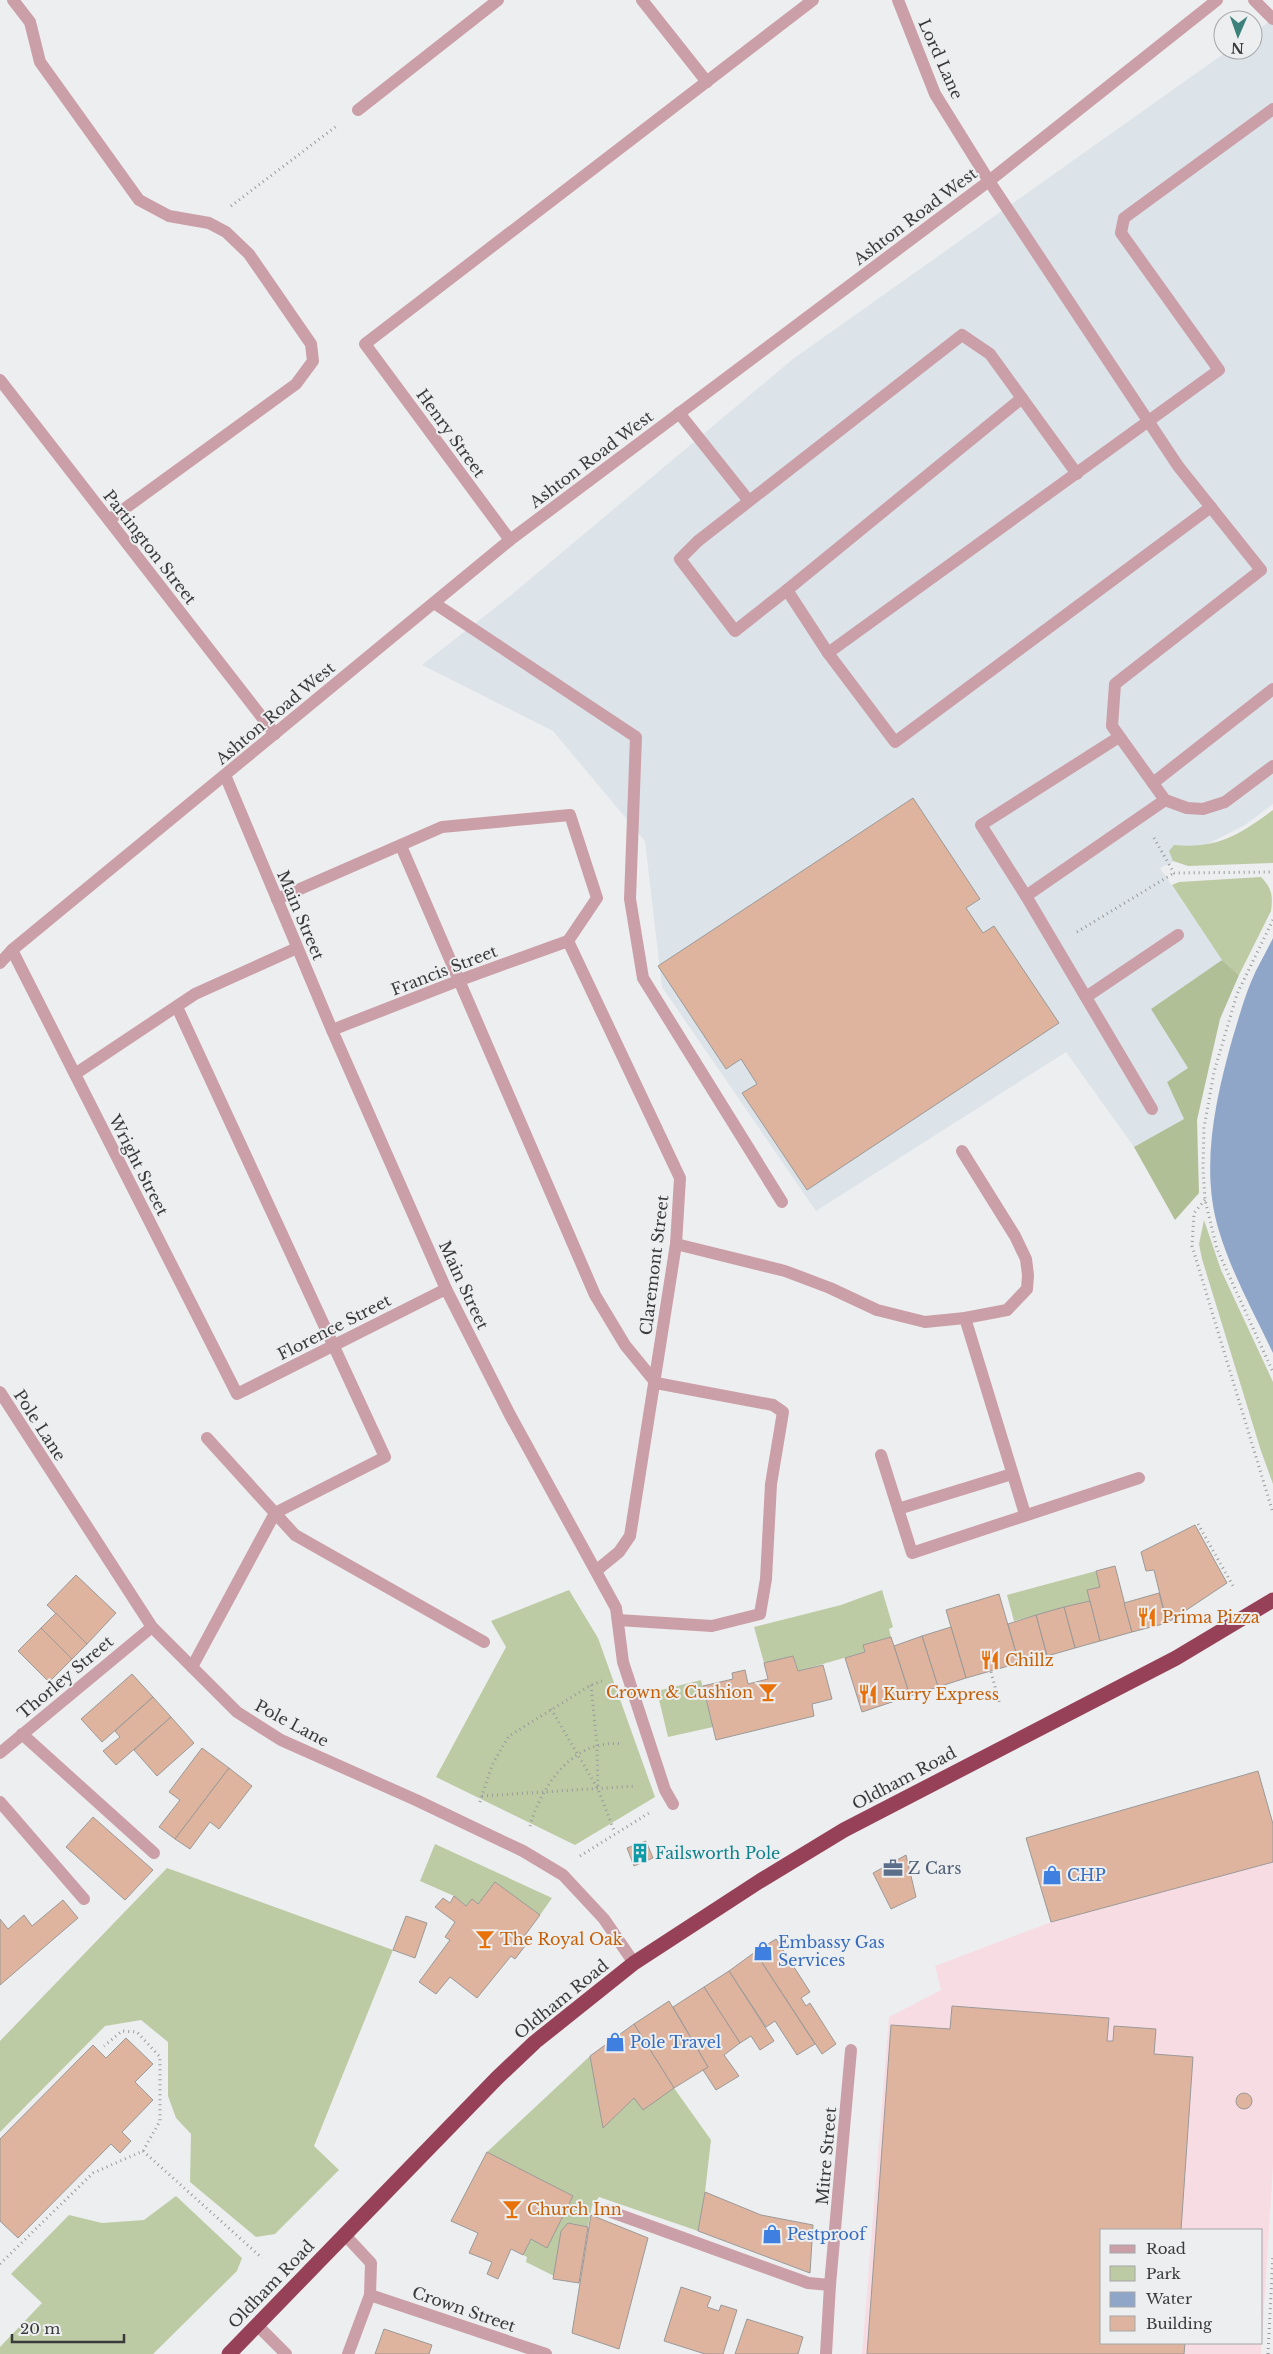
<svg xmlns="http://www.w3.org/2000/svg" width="1273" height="2354" font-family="'Libre Baskerville',serif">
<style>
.built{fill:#dce3e9}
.industrial{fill:#f7dde3}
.green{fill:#bdcba4}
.forest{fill:#b0bf96}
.water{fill:#90a6c9}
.building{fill:#deb49f;stroke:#9b9998}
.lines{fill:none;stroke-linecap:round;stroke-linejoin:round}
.path{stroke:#999a9b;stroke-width:3;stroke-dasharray:1 4;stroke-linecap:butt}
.minor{stroke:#cb9fa8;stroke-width:12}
.highway{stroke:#974159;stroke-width:15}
.labels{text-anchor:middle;stroke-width:4;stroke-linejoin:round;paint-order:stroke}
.street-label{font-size:16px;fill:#3a3a3b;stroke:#edeef0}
.food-label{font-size:16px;fill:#c56008;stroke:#edeef0;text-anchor:start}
.culture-label{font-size:16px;fill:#0d838f;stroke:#edeef0;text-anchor:start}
.service-label{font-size:16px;fill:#4e5e75;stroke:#edeef0;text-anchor:start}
.shop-label{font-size:16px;fill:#366cbe;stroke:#edeef0;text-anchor:start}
</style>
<rect width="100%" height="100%" fill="#edeef0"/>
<polygon class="built" points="1273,19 1273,804 1245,825 1160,868 1222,960 1151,1009 1188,1068 1167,1082 1184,1119 1134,1147 1066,1052 816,1211 662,987 645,841 553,731 422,665 510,596 793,359 1229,50 1253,50 1253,33"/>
<polygon class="industrial" points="1273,1862 1273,2166 1262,2338 1262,2230 1102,2230 1102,2343 1261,2343 1261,2354 862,2354 889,2017 941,1990 935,1966 1051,1922"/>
<g class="green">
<path d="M1273 810V863L1188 866 1173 861 1169 851 1174 845C1218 849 1239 835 1273 810Z"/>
<path d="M1261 877C1272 888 1273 896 1271 911L1239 975 1222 960 1172 885 1179 882Z"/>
<polygon points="1204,1220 1221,1270 1273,1382 1273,1484 1261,1451 1202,1259 1199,1244"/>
<polygon points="1096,1571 1100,1587 1087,1590 1090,1601 1014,1621 1007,1595"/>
<polygon points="569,1590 598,1638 655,1797 575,1845 436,1777 506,1647 491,1621"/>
<polygon points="882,1590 893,1627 889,1629 891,1637 863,1645 865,1652 798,1671 793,1656 764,1663 754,1627 841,1605"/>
<polygon points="701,1680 713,1727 668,1737 657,1691"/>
<polygon points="435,1844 552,1898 540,1915 495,1882 478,1904 466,1906 454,1896 420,1881"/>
<polygon points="167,1868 393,1950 314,2146 339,2170 275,2234 256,2237 190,2182 191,2134 176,2118 168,2096 168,2042 141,2020 105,2026 0,2132 0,2041"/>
<polygon points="590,2056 603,2127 634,2098 674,2088 711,2140 705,2192 698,2231 599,2197 592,2206 588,2227 569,2223 561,2231 554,2276 526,2262 527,2257 523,2255 531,2239 547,2247 573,2196 487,2152"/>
<polygon points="176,2196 242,2258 237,2271 153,2354 0,2354 0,2347 42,2303 11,2274 69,2215 102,2223 144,2220"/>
</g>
<polygon class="forest" points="1222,960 1239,975 1220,1019 1197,1120 1199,1193 1175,1220 1134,1147 1184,1119 1167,1082 1188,1068 1151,1009"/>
<path class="water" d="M1273 938V1353C1254 1313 1232 1274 1219 1231 1200 1169 1215 1101 1232 1040 1238 1021 1243 1001 1251 982 1257 967 1266 953 1273 938Z"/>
<g class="building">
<polygon points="913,798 980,899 966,908 983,933 994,926 1059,1023 807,1190 742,1093 757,1084 741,1059 726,1069 658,966"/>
<polygon points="1195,1525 1227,1583 1167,1623 1154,1570 1146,1571 1141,1552"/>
<polygon points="1115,1566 1132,1632 1100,1641 1087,1590 1100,1587 1096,1571"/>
<polygon points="76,1575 116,1613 87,1644 47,1605"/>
<polygon points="1159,1593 1167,1623 1132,1632 1124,1603"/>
<polygon points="999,1594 1019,1663 966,1678 946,1610"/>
<polygon points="1090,1601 1100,1641 1075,1648 1064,1607"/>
<polygon points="1064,1607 1075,1648 1047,1656 1036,1615"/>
<polygon points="56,1613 87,1644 72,1659 41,1628"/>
<polygon points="1036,1615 1047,1656 1019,1663 1008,1624"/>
<polygon points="951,1627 966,1678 938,1687 922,1636"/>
<polygon points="41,1628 72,1659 49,1682 18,1651"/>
<polygon points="922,1636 938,1687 910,1696 894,1646"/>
<polygon points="891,1637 910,1696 862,1712 845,1658 865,1652 863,1645"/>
<polygon points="793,1656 798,1671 823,1665 832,1699 812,1704 814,1716 716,1740 703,1686 733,1679 732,1673 745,1670 748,1684 768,1679 764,1663"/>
<polygon points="132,1674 153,1697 102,1742 81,1719"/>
<polygon points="153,1697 171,1717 116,1765 103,1751 120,1737 115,1731"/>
<polygon points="171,1717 194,1743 157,1776 134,1750"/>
<polygon points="202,1748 229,1768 175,1839 159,1827 180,1800 169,1792"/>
<polygon points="229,1768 252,1786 219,1829 210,1822 190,1849 175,1839"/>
<polygon points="1258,1771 1273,1824 1273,1862 1051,1922 1026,1838"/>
<polygon points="93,1817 153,1870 125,1900 66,1847"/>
<polygon points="646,1841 653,1858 634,1866 627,1848"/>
<polygon points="906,1855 916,1897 891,1909 873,1873"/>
<polygon points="495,1882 540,1915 520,1942 525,1946 515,1959 511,1956 477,1998 450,1977 436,1994 419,1982 450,1940 445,1937 455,1922 435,1907 443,1898 450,1903 454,1896 466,1906 472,1899 478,1904"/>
<polygon points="63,1900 78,1918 0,1985 0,1919 8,1929 24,1915 32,1926"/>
<polygon points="406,1916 427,1923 415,1958 393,1950"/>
<polygon points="776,1939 810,1992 801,1998 806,2006 810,2003 836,2044 822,2054 755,1952"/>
<polygon points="755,1952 815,2044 797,2055 775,2021 766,2027 729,1971"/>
<polygon points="729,1971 774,2041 760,2050 751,2036 740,2043 704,1987"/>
<polygon points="704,1987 740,2043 724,2055 739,2076 716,2090 703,2070 708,2067 673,2007"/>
<polygon points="669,2001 708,2067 674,2088 634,2024"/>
<polygon points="952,2006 1109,2018 1107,2041 1113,2041 1114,2026 1156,2029 1154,2054 1193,2057 1181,2230 1102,2230 1102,2343 1185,2343 1184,2354 867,2354 891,2025 950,2029"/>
<polygon points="634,2024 674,2088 643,2110 634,2098 603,2128 590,2056"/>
<polygon points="126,2038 153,2064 135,2082 153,2100 122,2132 131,2141 120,2153 111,2144 18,2238 0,2221 0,2139 93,2045 106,2058"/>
<circle cx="1244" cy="2101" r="8"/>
<polygon points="487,2152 573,2196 547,2248 531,2239 523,2255 511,2249 498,2279 487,2274 492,2262 469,2253 478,2233 451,2221"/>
<polygon points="705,2192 761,2215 813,2225 810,2273 698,2231"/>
<polygon points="591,2215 648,2238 619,2349 572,2333"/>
<polygon points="568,2223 588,2227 579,2283 553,2279 561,2231"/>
<polygon points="681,2287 711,2297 707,2307 719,2311 721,2305 737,2310 723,2354 705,2354 664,2341"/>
<polygon points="747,2319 803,2337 798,2354 735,2354"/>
<polygon points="384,2329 432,2345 429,2354 375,2354"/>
</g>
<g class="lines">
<g class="path">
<polyline points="231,206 338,125"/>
<polyline points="1154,838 1174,873 1273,872"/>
<polyline points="1273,920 1237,994 1214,1072 1204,1128 1203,1168 1205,1200 1217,1249 1273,1372"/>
<polyline points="1077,932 1174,873"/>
<polyline points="1205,1200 1194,1213 1192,1246 1273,1513"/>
<polyline points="1198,1524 1233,1586"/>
<polyline points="991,1672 1000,1705"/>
<polyline points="591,1685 597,1745 598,1788"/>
<polyline points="551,1709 598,1789 615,1833"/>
<polyline points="482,1796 636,1786"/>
<polyline points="480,1802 492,1765 509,1736 591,1685 602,1681"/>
<path d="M530 1826C542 1784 574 1738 623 1744"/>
<polyline points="580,1856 649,1813"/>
<polyline points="143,2151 262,2258"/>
<polyline points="0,2264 93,2173 143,2151 160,2121 160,2057 137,2032 122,2031 104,2046"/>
<polyline points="1268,2354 1273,2255"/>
</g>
<g class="minor">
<polyline points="13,0 30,22 40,62 139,200 169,216 209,223 226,232 249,254 311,344 313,361 296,384 109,520"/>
<polyline points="642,0 707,82"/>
<polyline points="898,0 935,94 989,181 1178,466 1261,570 1115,684 1112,726 1165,800 1187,808 1203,809 1225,802 1273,766"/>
<polyline points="1254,0 1273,19"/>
<polyline points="358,110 498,0"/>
<polyline points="0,380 275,734"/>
<polyline points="679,413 749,501"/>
<polyline points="1211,507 895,742 828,653 1219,370 1121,233 1124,218 1273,109"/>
<polyline points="510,540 365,344 813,0"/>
<polyline points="787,590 1022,398"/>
<polyline points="434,603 636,737 630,899 643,978 782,1202"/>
<polyline points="828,653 787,590 735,631 680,559 698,541 962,335 990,354 1077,474"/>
<polyline points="1119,737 981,825 1026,896 1152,1109"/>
<polyline points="225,775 332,1030 446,1289 510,1415 616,1608 623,1662 665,1790 673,1804"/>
<polyline points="1153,783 1273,689"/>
<polyline points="401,846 595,1295 625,1345 656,1383 773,1405 783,1412 771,1484 766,1579 760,1614 712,1626 618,1620"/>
<polyline points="1026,896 1165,800"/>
<polyline points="277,899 442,827 570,815 597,898 568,941"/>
<polyline points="568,941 680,1178 676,1244 630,1536 619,1552 597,1570"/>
<polyline points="12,950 237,1394 446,1289"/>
<polyline points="0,963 12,950 510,540 989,181 1217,0"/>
<polyline points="1086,997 1178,935"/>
<polyline points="177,1007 385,1457 275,1513 192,1667"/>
<polyline points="332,1030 460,980 568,941"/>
<polyline points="75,1074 195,994 297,948"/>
<polyline points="676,1244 785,1271 830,1288 877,1310 925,1322 965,1318 1007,1310 1027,1289 1028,1275 1026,1259 1015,1236 962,1151"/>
<polyline points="965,1318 1025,1514"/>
<polyline points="0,1392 152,1627 237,1712 281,1740 416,1800 523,1851 563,1875 604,1919 634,1963"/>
<polyline points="207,1438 295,1535 484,1642"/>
<polyline points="881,1455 912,1553 1139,1478"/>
<polyline points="898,1509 1012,1474"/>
<polyline points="22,1734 154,1853"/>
<polyline points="0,1753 152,1627"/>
<polyline points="0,1802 84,1899"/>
<polyline points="606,2210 808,2283 830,2285"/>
<polyline points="344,2234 371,2263 370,2295 348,2354"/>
<polyline points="370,2295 546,2354"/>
<polyline points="257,2325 286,2354"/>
<polyline points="826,2354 830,2285 851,2050"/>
</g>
<polyline class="highway" points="229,2354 497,2078 535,2042 634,1963 760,1881 844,1830 1176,1658 1273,1600"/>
</g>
<defs>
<symbol id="restaurant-bare" viewBox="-9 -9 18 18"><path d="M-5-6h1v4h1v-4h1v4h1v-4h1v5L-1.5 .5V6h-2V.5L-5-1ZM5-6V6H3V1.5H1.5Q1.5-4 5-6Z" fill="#e8710a" stroke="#edeef0" stroke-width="2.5" paint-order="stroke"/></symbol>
<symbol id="bar-bare" viewBox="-9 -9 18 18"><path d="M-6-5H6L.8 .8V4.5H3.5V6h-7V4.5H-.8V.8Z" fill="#e8710a" stroke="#edeef0" stroke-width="2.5" paint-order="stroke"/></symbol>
<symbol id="building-bare" viewBox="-9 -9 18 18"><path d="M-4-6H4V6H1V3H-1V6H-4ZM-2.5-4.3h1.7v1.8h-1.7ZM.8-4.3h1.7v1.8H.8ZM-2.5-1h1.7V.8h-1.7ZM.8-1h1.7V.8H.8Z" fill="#0f9aa8" stroke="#edeef0" stroke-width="2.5" paint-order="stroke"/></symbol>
<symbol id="office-bare" viewBox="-9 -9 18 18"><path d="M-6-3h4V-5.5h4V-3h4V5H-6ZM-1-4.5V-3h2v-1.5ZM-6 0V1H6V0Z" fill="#5c6f8a" stroke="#edeef0" stroke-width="2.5" paint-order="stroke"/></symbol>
<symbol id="shop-bare" viewBox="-9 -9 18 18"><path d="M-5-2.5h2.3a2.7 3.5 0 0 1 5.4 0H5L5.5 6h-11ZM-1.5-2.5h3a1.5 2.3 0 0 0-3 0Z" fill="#3f7fe0" stroke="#edeef0" stroke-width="2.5" paint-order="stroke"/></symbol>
</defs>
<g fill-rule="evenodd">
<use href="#restaurant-bare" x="1133" y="1603" width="28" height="28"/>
<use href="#restaurant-bare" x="976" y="1646" width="28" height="28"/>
<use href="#bar-bare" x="754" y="1678" width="28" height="28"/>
<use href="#restaurant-bare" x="854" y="1680" width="28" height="28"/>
<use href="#building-bare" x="626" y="1839" width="28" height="28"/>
<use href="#office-bare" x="879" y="1854" width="28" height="28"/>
<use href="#shop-bare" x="1038" y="1861" width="28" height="28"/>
<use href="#bar-bare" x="471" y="1925" width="28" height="28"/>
<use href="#shop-bare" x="749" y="1937" width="28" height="28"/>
<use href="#shop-bare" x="601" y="2028" width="28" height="28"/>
<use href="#bar-bare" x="498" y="2195" width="28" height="28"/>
<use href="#shop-bare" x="758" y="2220" width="28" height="28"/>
</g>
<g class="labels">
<g class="street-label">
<text transform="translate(941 59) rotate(66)" y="6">Lord Lane</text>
<text transform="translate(915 216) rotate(-37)" y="6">Ashton Road West</text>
<text transform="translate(451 433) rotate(54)" y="6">Henry Street</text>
<text transform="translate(591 459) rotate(-37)" y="6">Ashton Road West</text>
<text transform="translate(150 547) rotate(52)" y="6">Partington Street</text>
<text transform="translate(275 713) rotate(-40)" y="6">Ashton Road West</text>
<text transform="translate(301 915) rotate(67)" y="6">Main Street</text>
<text transform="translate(444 970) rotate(-21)" y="6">Francis Street</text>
<text transform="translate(139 1165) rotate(63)" y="6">Wright Street</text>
<text transform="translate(654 1265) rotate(-83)" y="6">Claremont Street</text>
<text transform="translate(464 1285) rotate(65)" y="6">Main Street</text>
<text transform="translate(334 1327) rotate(-27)" y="6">Florence Street</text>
<text transform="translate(40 1425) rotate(57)" y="6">Pole Lane</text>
<text transform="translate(65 1677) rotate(-40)" y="6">Thorley Street</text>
<text transform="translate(292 1723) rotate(28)" y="6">Pole Lane</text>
<text transform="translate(904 1778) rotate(-28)" y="6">Oldham Road</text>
<text transform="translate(561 1999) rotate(-39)" y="6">Oldham Road</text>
<text transform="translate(826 2156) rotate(-85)" y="6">Mitre Street</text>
<text transform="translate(271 2284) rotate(-46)" y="6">Oldham Road</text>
<text transform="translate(464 2309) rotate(19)" y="6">Crown Street</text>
</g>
<g class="food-label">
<text x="1162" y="1623">Prima Pizza</text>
<text x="1005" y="1666">Chillz</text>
<text x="753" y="1698" text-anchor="end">Crown &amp; Cushion</text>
<text x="883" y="1700">Kurry Express</text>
<text x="500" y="1945">The Royal Oak</text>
<text x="527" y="2215">Church Inn</text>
</g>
<g class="culture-label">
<text x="655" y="1859">Failsworth Pole</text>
</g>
<g class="service-label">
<text x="908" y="1874">Z Cars</text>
</g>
<g class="shop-label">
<text x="1067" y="1881">CHP</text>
<text x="778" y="1948">Embassy Gas<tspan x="778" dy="18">Services</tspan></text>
<text x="630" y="2048">Pole Travel</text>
<text x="787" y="2240">Pestproof</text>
</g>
</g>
<rect x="1100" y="2229" width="162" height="115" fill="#edeef0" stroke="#a5a6a8"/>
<rect x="1110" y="2245" width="25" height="8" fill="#cb9fa8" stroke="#a5a6a8"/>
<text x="1146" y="2254" font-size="15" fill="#3a3a3b">Road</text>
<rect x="1110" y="2266" width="25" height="15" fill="#bdcba4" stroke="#a5a6a8"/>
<text x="1146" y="2279" font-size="15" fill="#3a3a3b">Park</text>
<rect x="1110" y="2292" width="25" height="15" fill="#90a6c9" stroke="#a5a6a8"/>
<text x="1146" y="2304" font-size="15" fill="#3a3a3b">Water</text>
<rect x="1110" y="2316" width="25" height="15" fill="#deb49f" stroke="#a5a6a8"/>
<text x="1146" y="2329" font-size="15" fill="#3a3a3b">Building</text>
<g transform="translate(1238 35) rotate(182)"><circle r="24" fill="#edeef0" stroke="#a5a6a8"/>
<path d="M0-4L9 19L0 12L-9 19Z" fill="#3c827b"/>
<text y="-8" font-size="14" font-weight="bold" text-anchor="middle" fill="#3a3a3b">N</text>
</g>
<path d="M12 2334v8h112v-8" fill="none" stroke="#3a3a3b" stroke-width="2.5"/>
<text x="20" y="2334" font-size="15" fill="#3a3a3b" stroke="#edeef0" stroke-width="4" paint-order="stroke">20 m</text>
</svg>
